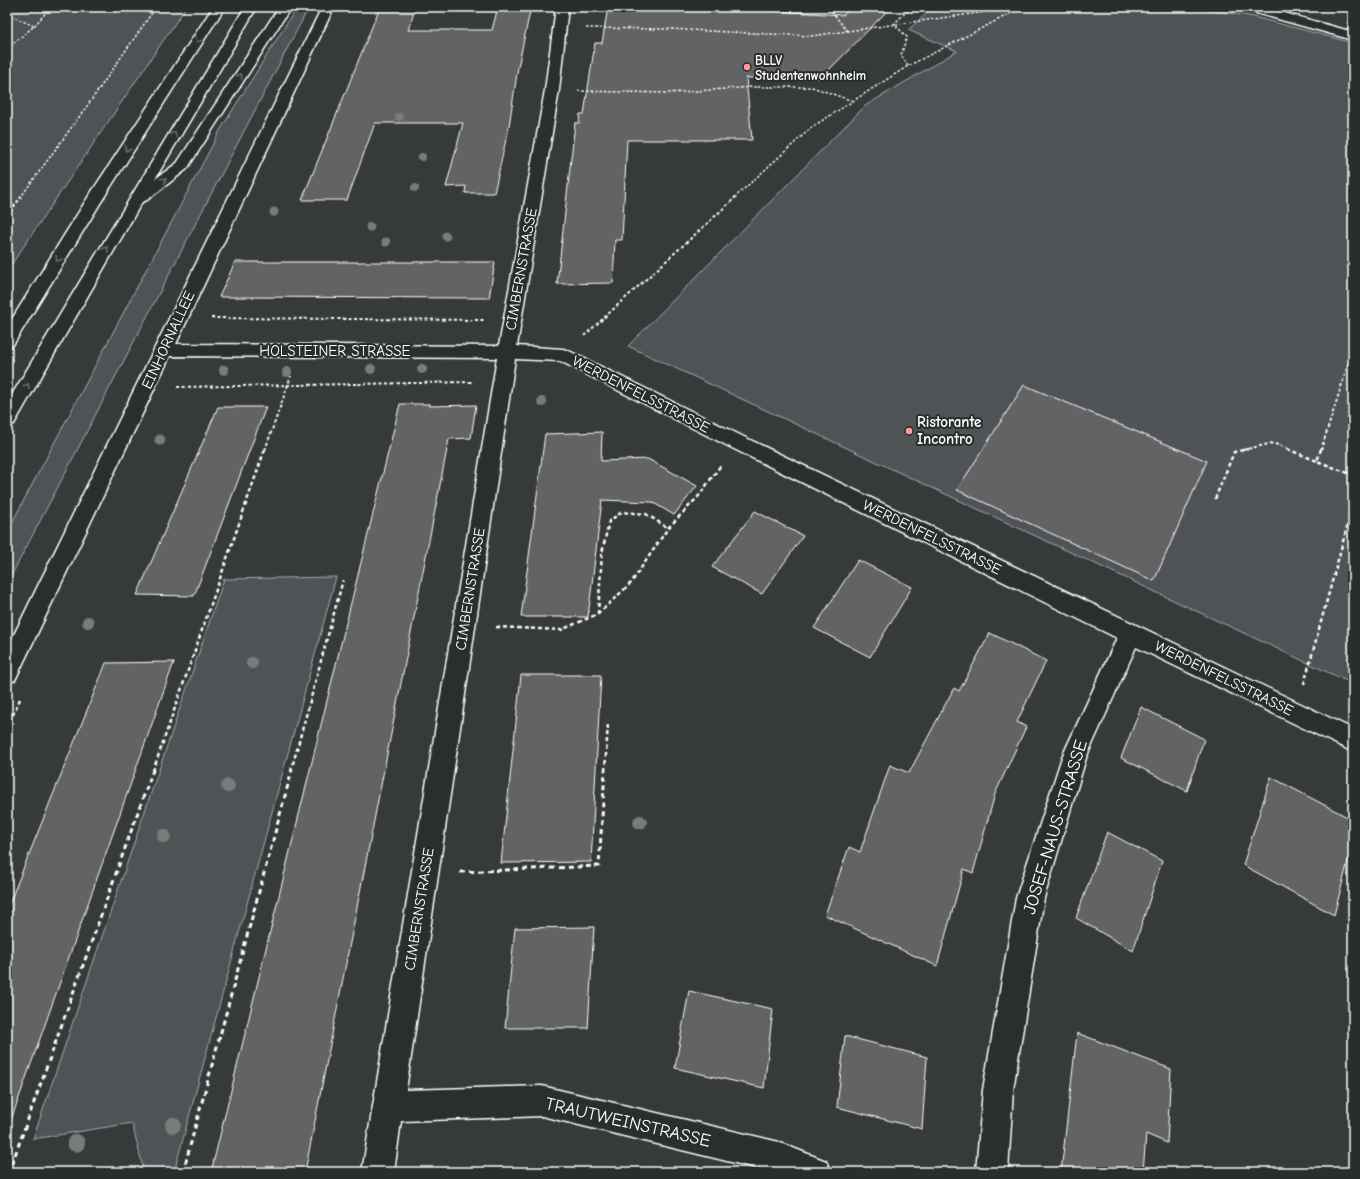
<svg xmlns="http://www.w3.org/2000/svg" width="1360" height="1179" font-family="'Comic Neue',sans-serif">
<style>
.green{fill:#505354;stroke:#a8a9aa}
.building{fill:#636465;stroke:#fff}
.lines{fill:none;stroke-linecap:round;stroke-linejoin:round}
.street-casing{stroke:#fff;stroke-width:3}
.highway-casing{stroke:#fff;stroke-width:3}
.path-far3{stroke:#fff;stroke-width:1.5;stroke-dasharray:2.5 2;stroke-linecap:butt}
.path-far2{stroke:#fff;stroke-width:2;stroke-dasharray:3 2.5;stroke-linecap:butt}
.path-far1{stroke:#fff;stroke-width:2.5;stroke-dasharray:4 3;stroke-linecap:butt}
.path{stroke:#fff;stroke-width:3;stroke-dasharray:5 4;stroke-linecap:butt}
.street{fill:#2a2d2e;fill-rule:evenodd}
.highway{fill:#2a2d2e;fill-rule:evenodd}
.tree{fill:#7a7c7c}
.oneway{stroke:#6a6c6d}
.poi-dot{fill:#ff9aa2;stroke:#2a2d2e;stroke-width:1.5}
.labels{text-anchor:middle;stroke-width:4;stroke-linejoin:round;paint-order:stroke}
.far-poi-label{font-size:13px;font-weight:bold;fill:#fff;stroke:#2a2d2e;text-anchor:start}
.street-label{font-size:15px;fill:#fff;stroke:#2a2d2e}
.poi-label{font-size:15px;font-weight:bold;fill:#fff;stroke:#2a2d2e;text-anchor:start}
.near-street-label{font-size:18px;fill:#fff;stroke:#2a2d2e}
</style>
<rect width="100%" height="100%" fill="#373a3b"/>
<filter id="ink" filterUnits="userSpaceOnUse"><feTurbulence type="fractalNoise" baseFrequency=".025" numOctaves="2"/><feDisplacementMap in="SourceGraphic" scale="8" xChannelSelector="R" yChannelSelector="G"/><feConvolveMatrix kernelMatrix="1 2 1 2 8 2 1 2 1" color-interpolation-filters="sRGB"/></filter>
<g filter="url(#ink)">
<g class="green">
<polygon points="7,7 186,7 7,271"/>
<polygon points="297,7 309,7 7,584 7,532 222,127"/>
<polygon points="934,7 1187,7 1250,16 1353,43 1353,684 628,346 865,106 957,51 908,30"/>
<polygon points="336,577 174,1172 144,1172 132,1123 33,1139 224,579"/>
</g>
<g class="building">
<polygon points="380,7 416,7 408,30 492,30 498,7 531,7 518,67 509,126 494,193 465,193 466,186 446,187 463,123 375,123 347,200 302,200"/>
<polygon points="608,7 705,7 843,15 853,7 891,7 821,78 746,78 752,140 627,140 622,240 615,240 613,283 557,284 575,123 579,123 580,114 584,114 595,43 602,43"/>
<polygon points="235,262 495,262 489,298 219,297"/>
<polygon points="1024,385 1207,461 1154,581 957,490"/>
<polygon points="400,404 430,404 429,406 476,405 471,438 449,439 305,1172 211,1172"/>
<polygon points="218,407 266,407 194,596 137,595"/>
<polygon points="602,432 601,461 648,459 697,486 674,515 652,502 602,500 588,617 521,617 545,434"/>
<polygon points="755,511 803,536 762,594 712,567"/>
<polygon points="858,560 912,587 870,657 814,628"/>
<polygon points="990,633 1046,661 1017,722 1026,727 995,794 973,873 964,869 937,966 825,915 849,847 860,852 890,765 909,773 954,688 959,691"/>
<polygon points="174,662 11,1120 7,1119 7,909 106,663"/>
<polygon points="521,675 601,675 591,862 501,863"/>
<polygon points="1141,707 1204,739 1187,791 1121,758"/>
<polygon points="1271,777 1353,820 1353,842 1334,915 1243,865"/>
<polygon points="1107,832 1162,861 1133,951 1076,918"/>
<polygon points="594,927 588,1028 505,1028 515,928"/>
<polygon points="689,991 773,1009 764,1088 675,1068"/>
<polygon points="1077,1033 1171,1069 1167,1143 1146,1134 1143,1172 1061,1172"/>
<polygon points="845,1036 927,1057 922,1129 837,1107"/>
</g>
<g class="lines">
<defs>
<g id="street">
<polygon points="322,7 334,7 176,344 499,346 545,90 556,7 568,7 559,90 517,346 563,349 569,351 744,437 1353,729 1353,752 1136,647 1086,758 1044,898 1013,1090 1008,1172 976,1172 983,1090 1016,898 1062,757 1117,638 730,447 560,361 515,359 406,1090 542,1086 775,1141 826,1161 831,1172 772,1172 542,1116 401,1121 394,1172 362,1172 497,358 170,356 15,680 7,683 7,649"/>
<polygon points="1243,7 1263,7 1353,32 1353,40 1245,10"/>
</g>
<g id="highway">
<polygon points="213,7 225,7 101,202 13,345 7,347 7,327 85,202"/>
<polygon points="245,7 257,7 155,179 177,163 279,7 291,7 187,169 147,200 142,202 14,424 7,426 7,403"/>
</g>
</defs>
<use href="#street" class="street-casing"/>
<use href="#highway" class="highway-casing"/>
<g class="path-far3">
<polyline points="15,7 19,9 29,7"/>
<polyline points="38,7 48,9"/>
<polyline points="831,7 833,13 847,31"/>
<polyline points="7,14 34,26"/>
<polyline points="586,28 669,29 811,36 1021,7"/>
<polyline points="7,49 34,26 51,7"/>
<polyline points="908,66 901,55 907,37 894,24 911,7"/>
<polyline points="578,91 669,93 752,87 812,87 853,101"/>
<polyline points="20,198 90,102 156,7"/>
<polyline points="734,198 812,127 908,66 1023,7"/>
</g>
<g class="path-far2">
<polyline points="7,216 21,197"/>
<polyline points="211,318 484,320"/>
<polyline points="584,336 736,197"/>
<polyline points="177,387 474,382"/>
<polyline points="265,450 291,376"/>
<polyline points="1243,450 1273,443 1290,450"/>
<polyline points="1321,450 1353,349"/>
</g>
<g class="path-far1">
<polyline points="1287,449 1317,461"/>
<polyline points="1321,449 1317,461 1353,475"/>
<polyline points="1215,499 1234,452 1248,449"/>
<polyline points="598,614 602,553 609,521 622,512 646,514 668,528"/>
<polyline points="496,627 561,630 598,614 631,583 668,528 698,497 721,465"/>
<polyline points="1304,684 1353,505"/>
<polyline points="7,728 20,699"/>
<polyline points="153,771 265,449"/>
<polyline points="291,771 343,580"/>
<polyline points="605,771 608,723"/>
</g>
<g class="path">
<polyline points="460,872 599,866 605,770"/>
<polyline points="9,1172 153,770"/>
<polyline points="183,1172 292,770"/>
</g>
<use href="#street" class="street"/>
<use href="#highway" class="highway"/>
</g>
<g class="tree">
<circle cx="399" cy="117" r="4"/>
<circle cx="422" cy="157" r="4"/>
<circle cx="415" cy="188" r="4"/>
<circle cx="274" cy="212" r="4.5"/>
<circle cx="370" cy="227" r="4.5"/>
<circle cx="446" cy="236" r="4.5"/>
<circle cx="386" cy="242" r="4.5"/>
<circle cx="371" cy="369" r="5"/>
<circle cx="422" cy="369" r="5"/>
<circle cx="224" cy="370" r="5"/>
<circle cx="287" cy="372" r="5"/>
<circle cx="542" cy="402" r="5"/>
<circle cx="160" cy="440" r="5.5"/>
<circle cx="88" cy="622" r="6"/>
<circle cx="252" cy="663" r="6"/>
<circle cx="228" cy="786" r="7"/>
<circle cx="640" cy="822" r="7"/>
<circle cx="164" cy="836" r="7"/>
<circle cx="173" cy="1125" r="8"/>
<circle cx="76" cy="1143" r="9"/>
</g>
<defs><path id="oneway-chevron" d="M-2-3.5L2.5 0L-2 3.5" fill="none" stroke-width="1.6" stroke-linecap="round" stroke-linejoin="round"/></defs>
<g class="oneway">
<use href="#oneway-chevron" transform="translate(198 40) rotate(123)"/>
<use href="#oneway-chevron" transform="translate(240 76) rotate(-57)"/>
<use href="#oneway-chevron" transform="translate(174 134) rotate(-59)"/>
<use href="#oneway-chevron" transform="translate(127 149) rotate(123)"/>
<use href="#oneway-chevron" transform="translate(164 180) rotate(-37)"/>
<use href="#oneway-chevron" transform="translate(106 249) rotate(-60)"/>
<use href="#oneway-chevron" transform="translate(58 259) rotate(122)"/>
<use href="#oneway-chevron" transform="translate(27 386) rotate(-60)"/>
</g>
</g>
<g class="poi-dot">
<circle cx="747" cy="67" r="4"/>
<circle cx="909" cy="431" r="4"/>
</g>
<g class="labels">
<g class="far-poi-label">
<text x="755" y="65">BLLV<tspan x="755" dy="15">Studentenwohnheim</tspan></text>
</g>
<g class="street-label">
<text transform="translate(521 269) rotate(-80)" y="5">CIMBERNSTRASSE</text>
<text transform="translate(168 340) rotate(-65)" y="5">EINHORNALLEE</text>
<text x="335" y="356">HOLSTEINER STRASSE</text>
<text transform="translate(641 394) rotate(27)" y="5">WERDENFELSSTRASSE</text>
<text transform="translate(932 537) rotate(26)" y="5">WERDENFELSSTRASSE</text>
<text transform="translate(470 589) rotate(-81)" y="5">CIMBERNSTRASSE</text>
<text transform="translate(1224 678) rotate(26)" y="5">WERDENFELSSTRASSE</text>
<text transform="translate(419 909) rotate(-81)" y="5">CIMBERNSTRASSE</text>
</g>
<g class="poi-label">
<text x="917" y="427">Ristorante<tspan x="917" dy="17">Incontro</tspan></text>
</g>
<g class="near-street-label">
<text transform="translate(1055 827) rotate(-73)" y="6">JOSEF-NAUS-STRASSE</text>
<text transform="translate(628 1122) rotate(13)" y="6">TRAUTWEINSTRASSE</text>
</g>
</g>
<rect width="1360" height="1179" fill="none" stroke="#2a2d2e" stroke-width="24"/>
<rect x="12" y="12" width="1336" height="1155" fill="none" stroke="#fff" stroke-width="1.5" filter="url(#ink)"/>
</svg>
